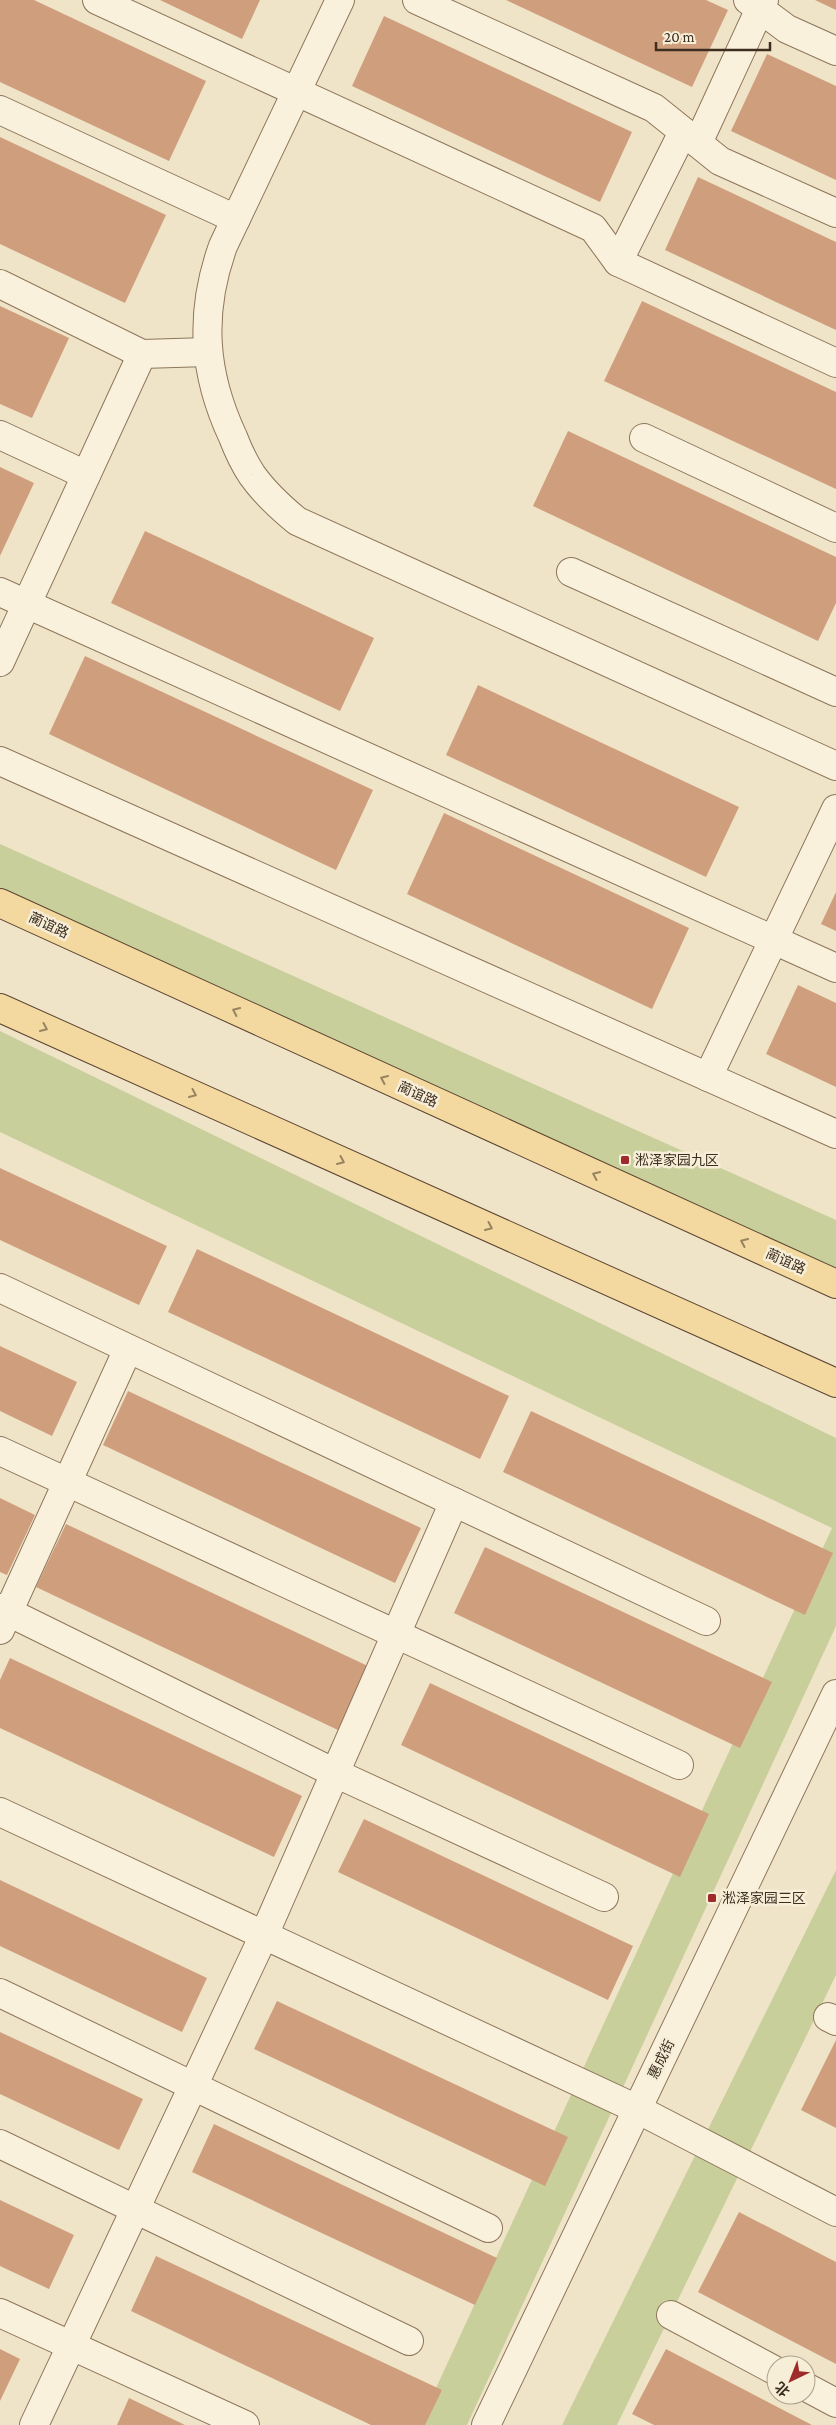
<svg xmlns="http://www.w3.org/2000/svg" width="836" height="2425" font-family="'Crimson Pro','Noto Sans SC',serif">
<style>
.green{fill:#c9cf9b}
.building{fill:#cf9f7d}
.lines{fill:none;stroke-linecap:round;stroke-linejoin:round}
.minor-casing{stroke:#8d765c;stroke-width:30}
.major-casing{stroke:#5b4430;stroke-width:30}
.minor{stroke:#faf1dc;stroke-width:28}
.major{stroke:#f3d9a0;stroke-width:28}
.oneway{stroke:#988460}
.poi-dot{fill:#9e2a2b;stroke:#f7eed8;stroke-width:2}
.labels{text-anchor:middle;stroke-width:5;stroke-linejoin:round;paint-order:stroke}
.street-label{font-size:14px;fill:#3d2e20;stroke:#f7eed8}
.poi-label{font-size:14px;fill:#3d2e20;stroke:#f7eed8;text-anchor:start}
</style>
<rect width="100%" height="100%" fill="#f0e4c8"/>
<g class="green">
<polygon points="0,844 836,1220 836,1293 0,908"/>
<polygon points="0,1031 836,1438 836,1626 467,2425 419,2425 832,1528 0,1132"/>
<polygon points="836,1870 836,1975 617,2425 562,2425"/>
</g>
<g class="building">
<polygon points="0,0 34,0 206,81 169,161 0,82"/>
<polygon points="160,0 260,0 242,39"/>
<polygon points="506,0 706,0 728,10 692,87"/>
<polygon points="815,0 836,0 836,10"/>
<polygon points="384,16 632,132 600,202 352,86"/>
<polygon points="767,54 836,86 836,180 731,131"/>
<polygon points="0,137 166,215 125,303 0,244"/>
<polygon points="698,177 836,242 836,330 665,250"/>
<polygon points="642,301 836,392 836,489 604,381"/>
<polygon points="0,306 69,338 32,418 0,404"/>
<polygon points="568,431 836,557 836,603 818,641 533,506"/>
<polygon points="0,467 34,483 0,556"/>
<polygon points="145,531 374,638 340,711 111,603"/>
<polygon points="85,656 373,790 336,870 49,734"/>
<polygon points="478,685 739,807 706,877 446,755"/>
<polygon points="444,813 689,928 652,1009 407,894"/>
<polygon points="836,892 836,931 821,924"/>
<polygon points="798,985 836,1003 836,1087 766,1054"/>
<polygon points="0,1168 167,1246 139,1305 0,1240"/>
<polygon points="197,1249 509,1396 480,1459 168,1312"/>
<polygon points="0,1346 77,1382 52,1436 0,1411"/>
<polygon points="128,1391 421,1528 395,1583 103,1445"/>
<polygon points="531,1411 833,1553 805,1615 503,1472"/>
<polygon points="0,1498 35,1515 7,1575 0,1572"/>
<polygon points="66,1524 370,1667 340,1731 36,1587"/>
<polygon points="485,1547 772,1682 740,1748 454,1613"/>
<polygon points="10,1658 302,1796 274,1857 0,1728 0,1680"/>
<polygon points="430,1683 709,1814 680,1877 401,1745"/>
<polygon points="364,1819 633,1946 608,2000 338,1872"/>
<polygon points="0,1880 207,1978 182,2032 0,1946"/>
<polygon points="277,2001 568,2137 545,2186 254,2049"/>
<polygon points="0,2032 143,2099 119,2150 0,2094"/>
<polygon points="836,2040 836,2128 801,2110"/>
<polygon points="214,2124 497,2258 475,2305 192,2172"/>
<polygon points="0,2200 74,2235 49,2289 0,2266"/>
<polygon points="739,2212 836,2262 836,2364 698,2292"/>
<polygon points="156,2256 442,2390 425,2425 371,2425 131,2311"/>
<polygon points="0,2349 20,2359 0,2401"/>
<polygon points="666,2349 812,2425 654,2425 632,2414"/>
<polygon points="129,2398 185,2425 117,2425"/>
</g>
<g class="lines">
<defs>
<g id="minor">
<polyline points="97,0 593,228 618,262 836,363"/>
<path d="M340 0 223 246C199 313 203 373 233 437 238 450 244 463 252 475 264 492 280 507 297 521L836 766"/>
<polyline points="417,0 654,108 720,161 836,213"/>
<polyline points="748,0 787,29 836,51"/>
<polyline points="0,110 236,219"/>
<polyline points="698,143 764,0"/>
<polyline points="618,262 683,132"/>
<polyline points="0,284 142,354"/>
<polyline points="0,435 86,475"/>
<polyline points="644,438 836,528"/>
<polyline points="571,572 836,692"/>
<polyline points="0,592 836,968"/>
<polyline points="0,662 142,354 208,352"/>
<polyline points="0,761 836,1134"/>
<polyline points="708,1077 836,809"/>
<polyline points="0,1288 706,1621"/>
<polyline points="0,1451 679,1765"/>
<polyline points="0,1608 335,1773 604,1897"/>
<polyline points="0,1630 128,1349"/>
<polyline points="0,1812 637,2109 836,2212"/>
<polyline points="0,1993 488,2228"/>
<polyline points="828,2017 836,2021"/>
<polyline points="0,2144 409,2341"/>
<polyline points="0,2313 245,2425"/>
<polyline points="671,2315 776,2371"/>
<polyline points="806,2387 836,2403"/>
<polyline points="34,2425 264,1935 454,1502"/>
<polyline points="486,2425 836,1694"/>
</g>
<g id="major">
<polyline points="0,903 836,1284"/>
<polyline points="0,1008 836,1383"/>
</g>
</defs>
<use href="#minor" class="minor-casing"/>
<use href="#major" class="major-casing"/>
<use href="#minor" class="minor"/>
<use href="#major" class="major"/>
</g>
<defs><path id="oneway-chevron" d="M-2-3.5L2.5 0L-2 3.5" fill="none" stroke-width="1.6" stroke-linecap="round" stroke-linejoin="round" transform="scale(1.25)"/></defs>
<g class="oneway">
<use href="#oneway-chevron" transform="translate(236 1011) rotate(-155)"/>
<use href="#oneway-chevron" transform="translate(44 1028) rotate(24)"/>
<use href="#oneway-chevron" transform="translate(384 1079) rotate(-156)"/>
<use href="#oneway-chevron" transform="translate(193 1094) rotate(24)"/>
<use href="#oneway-chevron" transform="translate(341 1161) rotate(24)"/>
<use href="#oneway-chevron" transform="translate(596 1175) rotate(-156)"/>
<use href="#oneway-chevron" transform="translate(489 1227) rotate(24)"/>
<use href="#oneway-chevron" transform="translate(744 1242) rotate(-156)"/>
</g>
<g class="poi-dot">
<rect x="620" y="1155" width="10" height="10" rx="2.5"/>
<rect x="707" y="1893" width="10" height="10" rx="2.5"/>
</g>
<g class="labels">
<g class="street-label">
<text transform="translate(49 925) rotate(25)" y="5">蔺谊路</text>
<text transform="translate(418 1094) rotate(24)" y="5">蔺谊路</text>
<text transform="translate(786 1261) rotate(24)" y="5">蔺谊路</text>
<text transform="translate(661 2059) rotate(-64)" y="5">惠成街</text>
</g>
<g class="poi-label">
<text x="635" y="1165">淞泽家园九区</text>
<text x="722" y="1903">淞泽家园三区</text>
</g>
</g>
<g transform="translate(791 2380) rotate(223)"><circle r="24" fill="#f7eed8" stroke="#ada18e"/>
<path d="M0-4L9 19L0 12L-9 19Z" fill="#9e2a2b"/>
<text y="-8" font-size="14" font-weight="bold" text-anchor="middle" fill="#3d2e20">北</text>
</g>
<path d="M656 42v8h114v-8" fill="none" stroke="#3d2e20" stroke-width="2.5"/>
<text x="664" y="42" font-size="15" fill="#3d2e20" stroke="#f7eed8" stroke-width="4" paint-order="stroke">20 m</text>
</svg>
